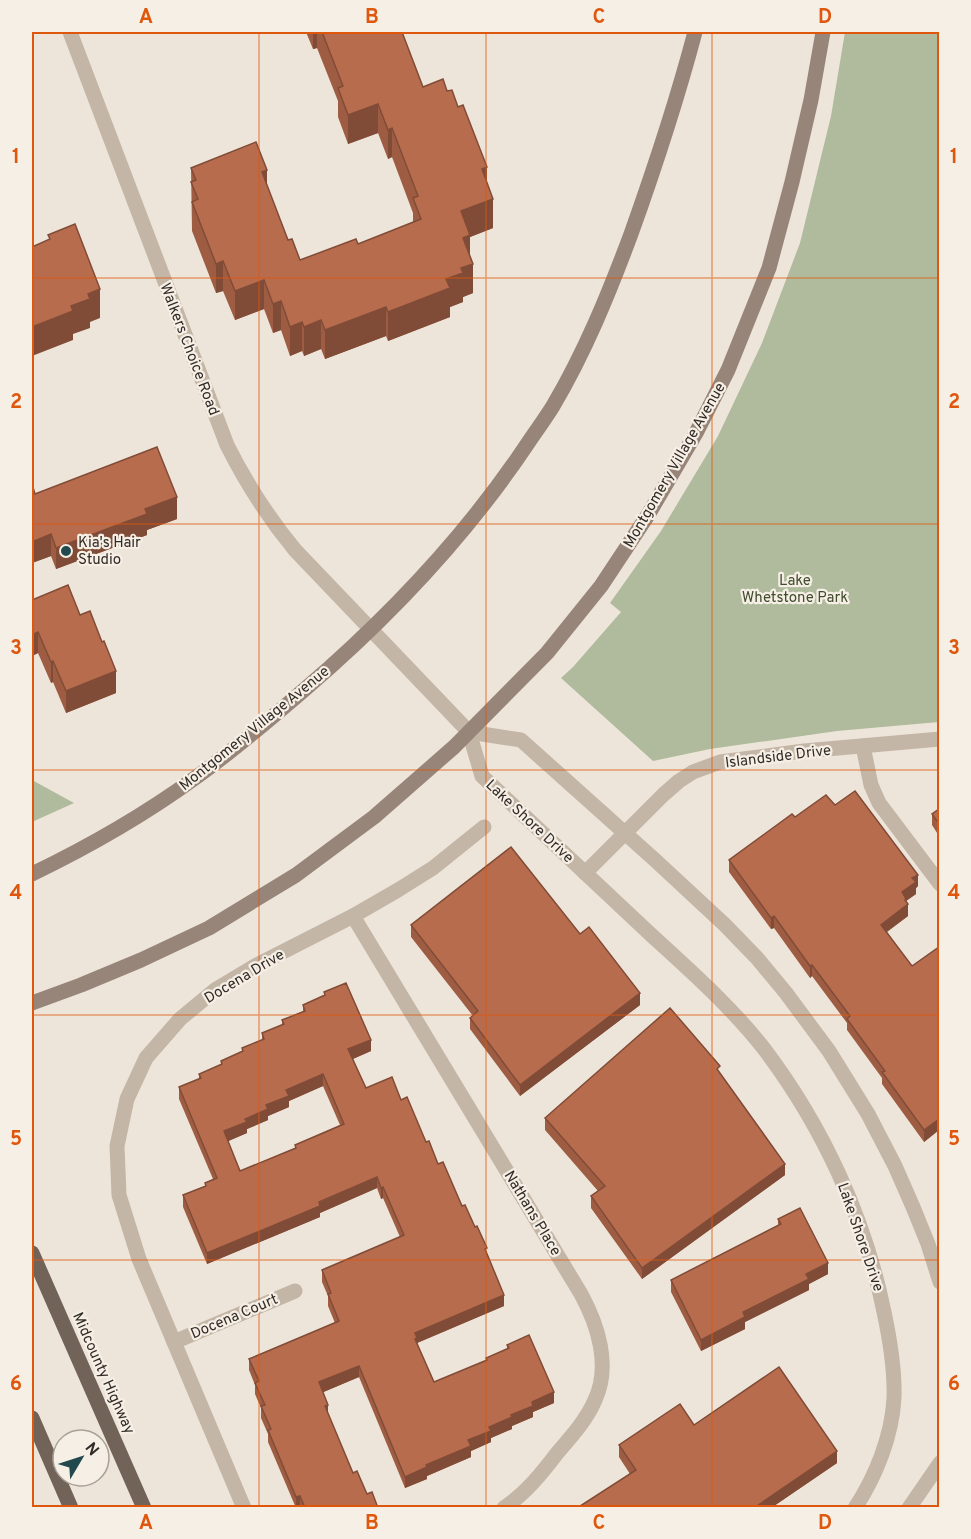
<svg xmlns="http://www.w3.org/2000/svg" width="971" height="1539" font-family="Overpass,sans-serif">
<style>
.green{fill:#afbb9c}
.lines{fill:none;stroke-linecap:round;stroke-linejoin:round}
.street{stroke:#c4b6a7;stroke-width:15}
.secondary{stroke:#988579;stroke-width:15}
.primary{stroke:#726359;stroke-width:15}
.wall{fill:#9e5d43;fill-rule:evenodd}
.shaded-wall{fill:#814c37}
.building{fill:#b86c4e;stroke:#814c37;stroke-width:1.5;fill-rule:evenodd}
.grid{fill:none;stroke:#df570d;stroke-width:1.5;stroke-opacity:0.55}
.poi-dot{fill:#21494e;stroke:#f6efe5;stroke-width:2}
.labels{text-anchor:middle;stroke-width:4.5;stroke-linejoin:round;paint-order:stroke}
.street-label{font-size:15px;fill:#322b27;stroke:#f6efe5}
.poi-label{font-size:15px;fill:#322b27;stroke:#f6efe5;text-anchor:start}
.park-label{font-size:15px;fill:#404d2e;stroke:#f6efe5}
.neatline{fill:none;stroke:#df570d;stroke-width:2}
.grid-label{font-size:20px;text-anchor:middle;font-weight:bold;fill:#df570d}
</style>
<rect width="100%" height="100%" fill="#eee5da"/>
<g class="green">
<polygon points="845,32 939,32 939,722 837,731 710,749 653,761 561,678 573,667 621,612 610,603 661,531 718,436 762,343 800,243 831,116"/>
<polygon points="32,780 74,803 32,822"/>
</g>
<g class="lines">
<g class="street">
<path d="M70 32 227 445C247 485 267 516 295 550L469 732 482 776C537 827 592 879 647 931 688 969 731 1006 765 1050 823 1127 865 1218 884 1312 890 1340 895 1369 894 1398 892 1436 876 1476 855 1508"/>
<polyline points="469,732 521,740 655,860 725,925 757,958 786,993 829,1051 868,1114 895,1166 913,1207 928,1244 940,1282"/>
<polyline points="863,746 871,785 879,803 940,884"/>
<polyline points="585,873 663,795 679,781 693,772 720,762 804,751 940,739"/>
<path d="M353 916 581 1294C598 1325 611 1366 595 1400 587 1419 572 1436 558 1452 542 1473 526 1493 504 1508"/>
<polyline points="174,1342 295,1291"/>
<polyline points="244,1508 139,1259 119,1195 117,1146 127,1099 146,1058 180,1019 215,990 255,966 353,916 398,890 433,868 484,827"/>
<polyline points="909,1508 940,1463"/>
</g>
<g class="secondary">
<path d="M32 874C88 847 144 815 195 778 233 751 268 721 304 690 388 618 466 536 528 443 536 431 545 419 553 406 585 352 609 293 631 234 655 167 677 100 695 32"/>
<polyline points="32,1003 81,985 141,960 209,928 296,875 374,817 454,747 547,653 601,586 648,515 696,433 728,370 769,268 792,182 811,100 823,32"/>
</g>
<g class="primary">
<polyline points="32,1253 144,1508"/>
<polyline points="32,1418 71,1508"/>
</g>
</g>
<g class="wall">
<polygon points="306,32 402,32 423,87 447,91 487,183 493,228 470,237 470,257 473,293 463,297 463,302 450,307 450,317 388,341 386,336 325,359 321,349 304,356 302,351 290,356 281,330 273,333 264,309 235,320 223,291 216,293 192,231 191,168 267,186 288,240 300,260 358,244 413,223 413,213 392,157 388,159 378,133 348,144 338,117 338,101 317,48 313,49"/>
<polygon points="32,484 35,494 177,519 147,530 147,535 56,569 51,556 32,563"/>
<polygon points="32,595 33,599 80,615 116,693 66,713 53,682 51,683 38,653 32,656"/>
<polygon points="835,805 918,886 916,888 916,894 906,901 908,916 887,932 912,966 939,947 939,1130 924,1142 882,1084 882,1078 847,1030 847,1023 812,976 810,978 774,928 771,929 729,872 729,860 795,817"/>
<polygon points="939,809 939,836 932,825 932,814"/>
<polygon points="411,925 580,934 640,1005 520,1096 470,1029 470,1018 473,1016 411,937"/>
<path d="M324 992 371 1051 353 1059 366 1088 401 1100 426 1142 475 1227 487 1254 504 1306 417 1343 434 1382 486 1361V1358L507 1349V1345L554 1403 533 1412V1417L512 1426V1429L491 1438V1442L471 1451V1457L427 1476V1479L405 1488 359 1377 323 1392 328 1414 353 1473 367 1494 378 1508H296L268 1442V1434L261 1418V1408L255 1394V1385L249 1370V1359L335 1323 328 1306V1296L322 1282V1270L400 1237 383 1198 381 1199 377 1188 320 1213V1217L207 1264 183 1207V1195L205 1186V1183L213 1179 179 1099V1087L199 1079V1074L221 1065V1061L242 1052V1048L262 1040V1033L282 1025V1020L303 1012V1005L324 996ZM323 1086 340 1125 295 1145V1148L240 1171 228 1141 247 1133V1129L268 1120V1116L289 1107V1101Z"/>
<polygon points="720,1074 785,1175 642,1279 591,1208 591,1196 598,1191 545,1130 545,1118"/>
<polygon points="778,1219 828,1274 809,1284 809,1290 745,1322 745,1329 701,1351 671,1292 671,1280 778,1225"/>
<polygon points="694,1425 837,1463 771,1508 577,1508 630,1474 619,1457 619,1445"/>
</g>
<g class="shaded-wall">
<polygon points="313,32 317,32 317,48 313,49"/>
<polygon points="378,104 378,133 348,144 348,115"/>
<polygon points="392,128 392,157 388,159 388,130"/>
<polygon points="487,167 487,196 482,169"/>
<polygon points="267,170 267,199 262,172"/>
<polygon points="493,199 493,228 470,237 470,265 463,267 461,211"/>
<polygon points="223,261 223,291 216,293 216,264"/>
<polygon points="473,264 473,293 463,297 463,302 450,307 450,317 388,341 388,312 446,279 461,268"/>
<polygon points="264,280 264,309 235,320 235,291"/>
<polygon points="100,289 100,318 90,322 90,328 73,334 73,340 32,356 32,327 88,294"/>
<polygon points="281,301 281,330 273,333 273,304"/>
<polygon points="386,307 386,336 325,359 325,330"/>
<polygon points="321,320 321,349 304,356 304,327"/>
<polygon points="302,322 302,351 290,356 290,327"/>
<polygon points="177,497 177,519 147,530 147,535 56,569 56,548 145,509"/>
<polygon points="51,534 51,556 32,563 32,542"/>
<polygon points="38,632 38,653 32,656 32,635"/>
<polygon points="53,661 53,682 51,683 51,662"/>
<polygon points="116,671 116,693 66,713 66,691"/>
<polygon points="918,875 918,886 916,888 916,894 906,901 906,906 908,904 908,916 881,936 881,925 902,892 912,878"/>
<polygon points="774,916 774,928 771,929 771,918"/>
<polygon points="812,965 812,976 810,978 810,966"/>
<polygon points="640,993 640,1005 520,1096 520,1085"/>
<polygon points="371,1040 371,1051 348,1061 348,1049"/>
<polygon points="323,1074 323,1086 289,1101 289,1107 268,1116 268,1120 247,1129 247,1133 224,1143 224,1131 266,1105 286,1090"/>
<polygon points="939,1119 939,1130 924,1142 924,1130"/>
<polygon points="785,1164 785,1175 642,1279 642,1268"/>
<polygon points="377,1177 377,1188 320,1213 320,1217 207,1264 207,1253"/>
<polygon points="383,1187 383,1198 381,1199 381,1188"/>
<polygon points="828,1263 828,1274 809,1284 809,1290 745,1322 745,1329 701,1351 701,1340 743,1312 806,1274"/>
<polygon points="504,1295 504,1306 417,1343 417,1349 415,1350 415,1333"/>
<polygon points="359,1366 359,1377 319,1394 319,1382"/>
<polygon points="554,1392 554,1403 533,1412 533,1417 512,1426 512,1429 491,1438 491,1442 471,1451 471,1457 427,1476 427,1479 405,1488 405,1477 468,1440 489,1427 511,1415 532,1402"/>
<polygon points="328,1405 328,1416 325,1406"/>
<polygon points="837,1451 837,1463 771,1508 754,1508"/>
<polygon points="300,1496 300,1507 296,1508 296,1497"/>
</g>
<g class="building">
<polygon points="322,32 402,32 423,87 443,79 447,91 452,90 458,107 463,105 487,167 482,169 493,199 461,211 470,235 463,238 473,264 461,268 463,273 446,279 450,288 388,312 386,307 325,330 321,320 304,327 302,322 290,327 281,301 273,304 264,280 235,291 223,261 216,264 192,202 198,199 191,182 196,180 191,168 256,142 267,170 262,172 288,240 292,239 300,260 356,239 358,244 421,219 413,198 418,196 392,128 388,130 378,104 348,115 338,88 343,86"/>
<polygon points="75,224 100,289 88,294 90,299 71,306 73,311 32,327 32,247 50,239 48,235"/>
<polygon points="157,447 177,497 145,509 147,514 56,548 51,534 32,542 32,484 35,494"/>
<polygon points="68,585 80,615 90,611 102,642 104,641 116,671 66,691 53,661 51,662 38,632 32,635 32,600"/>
<polygon points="855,791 918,875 912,878 916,882 902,892 906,899 905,900 908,904 881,925 912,966 939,947 939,1119 924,1130 882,1072 885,1071 847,1019 850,1016 812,965 810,966 774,916 771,918 729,860 792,814 795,817 826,795 835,805"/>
<polygon points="939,809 939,824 932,814"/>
<polygon points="511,847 580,934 589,927 640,993 520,1085 470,1018 478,1011 411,925"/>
<path d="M346 983 371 1040 348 1049 366 1088 392 1077 401 1100 407 1097 426 1142 429 1141 438 1164 443 1162 462 1206 465 1205 475 1227 477 1226 487 1248 485 1249 504 1295 415 1333 417 1338 415 1339 434 1382 487 1360 486 1358 509 1348 507 1345 529 1335 554 1392 532 1402 533 1406 511 1415 512 1417 489 1427 491 1431 468 1440 471 1446 426 1465 427 1467 405 1477 359 1366 319 1382 328 1405 325 1406 353 1473 357 1471 367 1494 372 1492 378 1508H305L300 1496 296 1497 268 1430 271 1429 261 1406 265 1405 255 1383 259 1381 249 1359 339 1321 328 1294 331 1293 322 1270 404 1235 383 1187 381 1188 377 1177 319 1202 320 1206 207 1253 183 1195 206 1186 205 1183 217 1178 179 1087 201 1078 199 1074 222 1064 221 1061 243 1051 242 1048 264 1039 262 1033 284 1024 282 1020 305 1011 303 1005 325 995 324 992ZM323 1074 344 1124 295 1145 296 1148 240 1171 224 1131 247 1122 245 1119 268 1109 266 1105 289 1096 286 1090Z"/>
<polygon points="670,1008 720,1066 717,1069 785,1164 642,1268 591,1196 605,1186 545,1118"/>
<polygon points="800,1208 828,1263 806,1274 809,1279 743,1312 745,1317 701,1340 671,1280 781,1224 778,1219"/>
<polygon points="779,1367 837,1451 754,1508 577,1508 636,1470 619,1445 680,1404 694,1425"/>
</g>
<path class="grid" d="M259 32V1508M486 32V1508M712 32V1508M32 278H940M32 524H940M32 770H940M32 1015H940M32 1260H940"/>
<circle class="poi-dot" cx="66" cy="551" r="6"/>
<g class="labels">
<g class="street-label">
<text transform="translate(190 349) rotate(69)" y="5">Walkers Choice Road</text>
<text transform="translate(674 465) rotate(-60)" y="5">Montgomery Village Avenue</text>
<text transform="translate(254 728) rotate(-39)" y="5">Montgomery Village Avenue</text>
<text transform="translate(778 756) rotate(-7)" y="5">Islandside Drive</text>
<text transform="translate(530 821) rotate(43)" y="5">Lake Shore Drive</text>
<text transform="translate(244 976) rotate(-31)" y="5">Docena Drive</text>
<text transform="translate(533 1213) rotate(59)" y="5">Nathans Place</text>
<text transform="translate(861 1237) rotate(71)" y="5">Lake Shore Drive</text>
<text transform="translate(234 1316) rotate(-23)" y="5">Docena Court</text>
<text transform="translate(104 1373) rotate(66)" y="5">Midcounty Highway</text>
</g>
<g class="poi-label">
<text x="78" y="547">Kia's Hair<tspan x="78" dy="17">Studio</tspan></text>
</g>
<g class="park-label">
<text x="795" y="585">Lake<tspan x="795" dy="17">Whetstone Park</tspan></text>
</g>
</g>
<rect width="971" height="1539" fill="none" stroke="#f6efe5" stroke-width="66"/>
<g transform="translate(81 1458) rotate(51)"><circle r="28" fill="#f6efe5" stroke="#a8a199" stroke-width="1.5"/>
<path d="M0-4.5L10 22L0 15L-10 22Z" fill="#21494e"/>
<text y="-9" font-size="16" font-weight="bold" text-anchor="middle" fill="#322b27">N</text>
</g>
<rect x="33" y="33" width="905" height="1473" class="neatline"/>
<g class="grid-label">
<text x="146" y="23">A</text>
<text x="372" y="23">B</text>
<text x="599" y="23">C</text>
<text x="825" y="23">D</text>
<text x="16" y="163">1</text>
<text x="954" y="163">1</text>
<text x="16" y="408">2</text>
<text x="954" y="408">2</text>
<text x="16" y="654">3</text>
<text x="954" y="654">3</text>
<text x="16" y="899">4</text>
<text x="954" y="899">4</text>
<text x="16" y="1145">5</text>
<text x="954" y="1145">5</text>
<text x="16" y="1390">6</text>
<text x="954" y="1390">6</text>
<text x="146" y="1529">A</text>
<text x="372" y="1529">B</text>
<text x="599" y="1529">C</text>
<text x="825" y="1529">D</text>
</g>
</svg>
